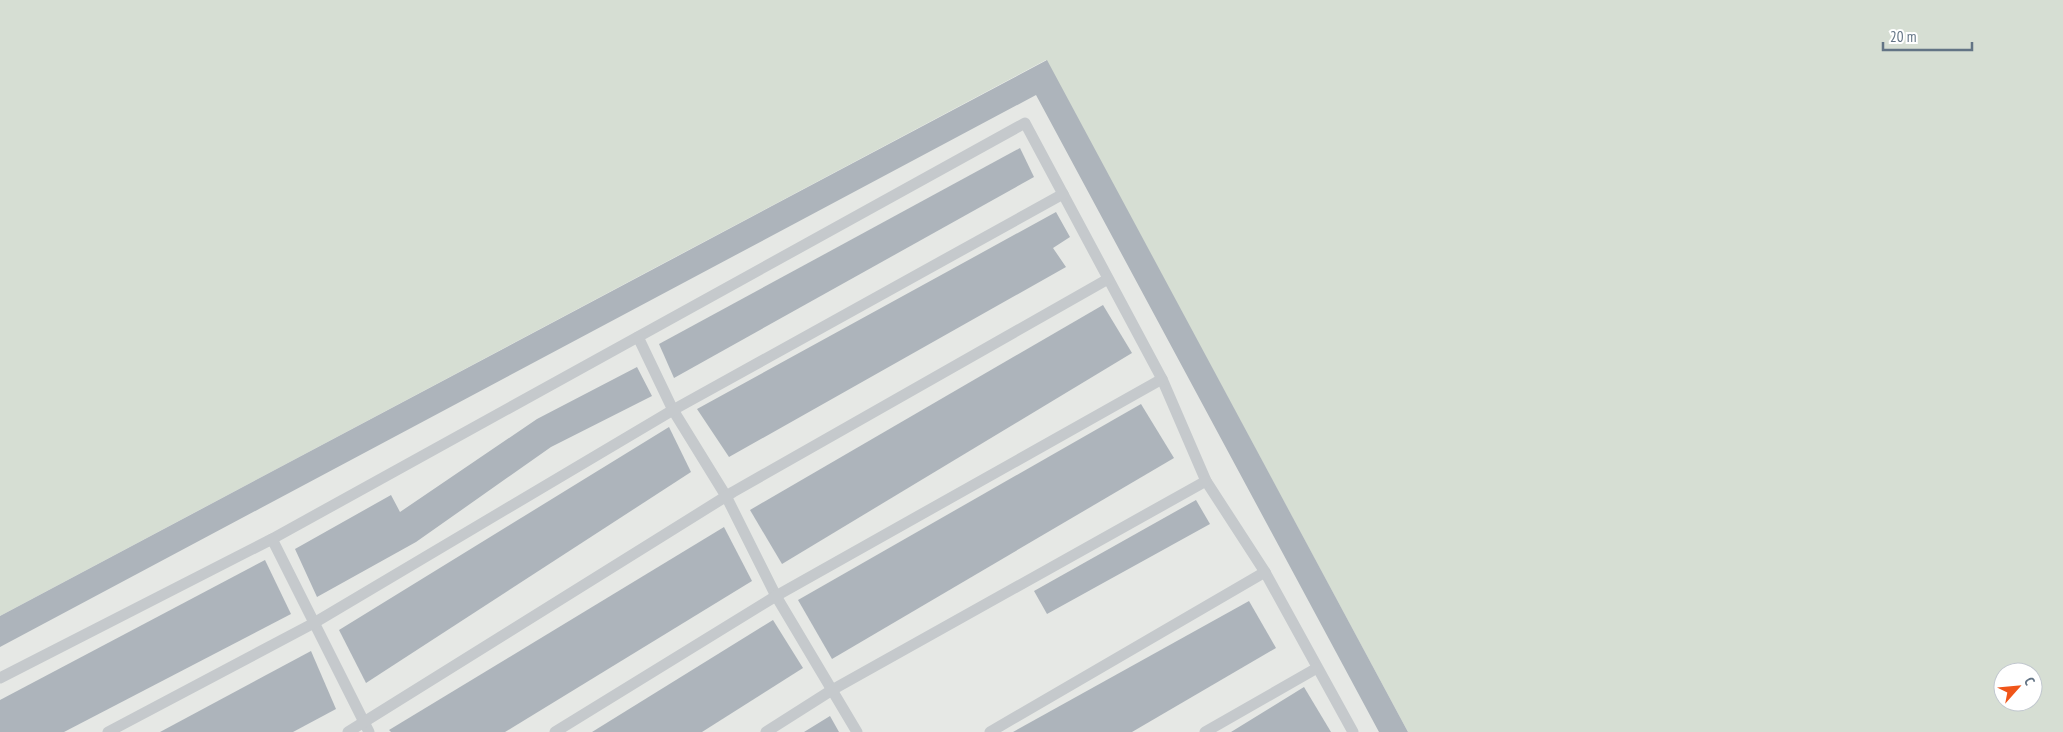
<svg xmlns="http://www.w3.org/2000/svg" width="2063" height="732" font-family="'PT Sans Narrow',sans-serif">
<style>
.built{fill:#e6e8e5}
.green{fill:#d6ded3;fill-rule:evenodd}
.building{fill:#adb4bb}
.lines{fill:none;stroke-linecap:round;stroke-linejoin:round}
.service{stroke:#c5c9cc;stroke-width:11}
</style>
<rect width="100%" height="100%" fill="#f6f6f2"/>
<polygon class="built" points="1047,60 1408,732 0,732 0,616"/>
<path class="green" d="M0 0H2063V732H1408L1046 60 0 616ZM2003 672H2033V702H2003Z"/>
<g class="building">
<polygon points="1047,60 1408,732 1379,732 1036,95 0,647 0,616"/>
<polygon points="1020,148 1034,177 674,378 659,344"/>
<polygon points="1056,212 1070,237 1053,248 1066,267 729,457 697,409"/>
<polygon points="1103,305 1132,353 782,564 750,510"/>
<polygon points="637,367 652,396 551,447 416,542 317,597 295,549 391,495 400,512 537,419"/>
<polygon points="1141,404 1174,458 832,659 798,600"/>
<polygon points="669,427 691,472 366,683 339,630"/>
<polygon points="1196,500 1210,524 1047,614 1034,591"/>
<polygon points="724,527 752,581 505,732 391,732 389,730"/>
<polygon points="265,560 291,614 64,732 0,732 0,700"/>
<polygon points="1249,601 1276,648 1132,732 1013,732"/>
<polygon points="773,620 803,668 702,732 592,732"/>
<polygon points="311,651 336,709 293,732 160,732"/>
<polygon points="1304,687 1331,732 1231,732"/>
<polygon points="830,716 839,732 804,732"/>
</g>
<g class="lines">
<g class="service">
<polyline points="638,337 673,410 726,496 776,596 857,732"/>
<polyline points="272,539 1025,123 1162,379 1206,481 1265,572 1353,732"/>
<polyline points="0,678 272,539 369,732"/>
<polyline points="108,732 314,623 673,410 1063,194"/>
<polyline points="348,732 733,492 1108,279"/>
<polyline points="555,732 776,596 1162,379"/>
<polyline points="766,732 832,690 1206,481"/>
<polyline points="990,732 1265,572"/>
<polyline points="1205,732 1317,668"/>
</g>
</g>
<g transform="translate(2018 687) rotate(63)"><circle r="24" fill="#ffffff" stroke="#c1c7ce"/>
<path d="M0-4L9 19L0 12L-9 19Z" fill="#f05519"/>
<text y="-8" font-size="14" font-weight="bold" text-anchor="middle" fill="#637485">С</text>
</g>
<path d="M1883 42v8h89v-8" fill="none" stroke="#637485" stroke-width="2.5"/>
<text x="1890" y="42" font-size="15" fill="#637485" stroke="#ffffff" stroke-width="4" paint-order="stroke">20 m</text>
</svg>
